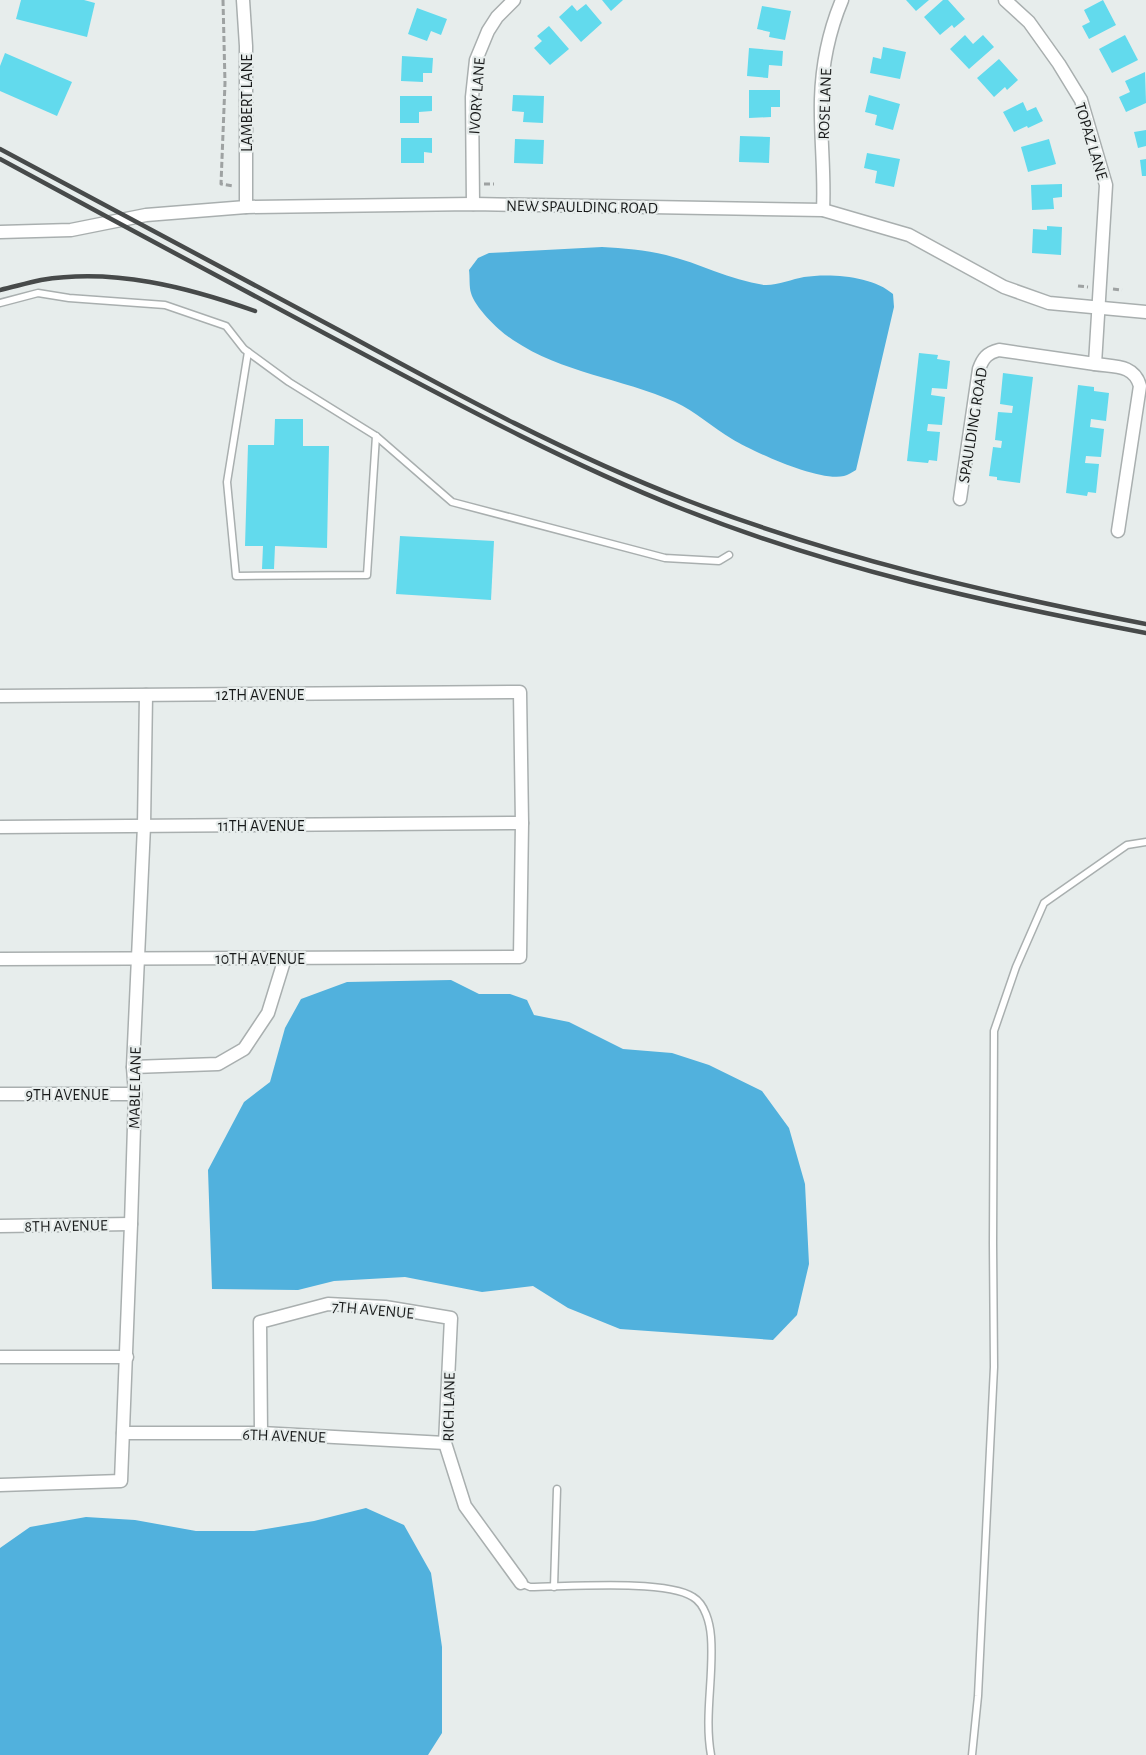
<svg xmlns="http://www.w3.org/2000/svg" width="1146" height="1755" font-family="'Alegreya Sans',sans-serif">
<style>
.water{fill:#51b1dd}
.building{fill:#62daed}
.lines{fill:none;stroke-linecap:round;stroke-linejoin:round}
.lane-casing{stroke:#a9afaf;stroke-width:9}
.street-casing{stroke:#a9afaf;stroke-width:15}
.path{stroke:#9ea2a2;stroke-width:3;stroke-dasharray:6 3;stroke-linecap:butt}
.lane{stroke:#fff;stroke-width:6}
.street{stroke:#fff;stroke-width:12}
.rail{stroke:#474a4a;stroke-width:4.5}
.labels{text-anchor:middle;stroke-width:4.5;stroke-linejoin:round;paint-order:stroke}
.street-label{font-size:16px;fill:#191b1b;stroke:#e7edec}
</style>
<rect width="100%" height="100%" fill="#e7edec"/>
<g class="water">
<path d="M602 247C623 248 645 250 666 255 699 263 730 280 764 285 776 286 792 279 804 277 830 273 873 276 893 294L894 307 856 470C852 472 848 475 844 476 819 482 754 452 732 439 713 428 695 411 675 402 621 378 562 373 513 340 500 332 475 308 471 293 469 287 470 277 469 270L478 258 489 253Z"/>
<polygon points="451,980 479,994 510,994 527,1000 534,1015 569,1022 623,1049 672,1053 709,1065 762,1091 789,1128 805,1184 809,1264 797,1315 773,1340 620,1329 568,1308 533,1286 482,1292 405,1277 334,1281 298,1290 212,1289 208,1170 244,1102 270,1082 285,1028 301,999 347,982"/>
<polygon points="366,1508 404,1525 431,1573 442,1647 442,1733 428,1755 0,1755 0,1548 30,1527 86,1517 135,1520 196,1531 254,1531 314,1521"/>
</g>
<g class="building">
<polygon points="21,0 84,0 95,3 87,37 16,19"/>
<polygon points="602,0 623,0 611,11"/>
<polygon points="906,0 929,0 916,11"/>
<polygon points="943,0 948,0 965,19 954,28 952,25 940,35 924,17"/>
<polygon points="1103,0 1116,25 1089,39 1082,26 1090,22 1084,10"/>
<polygon points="586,4 602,23 581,42 559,17 572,5 577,11"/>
<polygon points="762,6 791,11 785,40 769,37 770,32 757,29"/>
<polygon points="417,8 447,19 441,35 431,31 427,41 408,34"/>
<polygon points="549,26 569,49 550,65 534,48 542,41 537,36"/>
<polygon points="965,35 973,44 983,35 994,47 969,69 950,49"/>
<polygon points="1125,35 1138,60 1112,73 1099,49"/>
<polygon points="883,47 906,52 900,79 870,73 873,57 881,59"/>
<polygon points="749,48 783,51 782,66 769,65 768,78 747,76"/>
<polygon points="5,53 72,82 57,116 0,91 0,66"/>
<polygon points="402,56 433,58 432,73 423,73 423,82 401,81"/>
<polygon points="999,59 1018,80 1007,90 1005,87 994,97 977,78"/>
<polygon points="1145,72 1146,103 1126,112 1119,97 1130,92 1125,81"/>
<polygon points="749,90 780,90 780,107 771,107 771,117 749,118"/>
<polygon points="513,95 544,96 543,123 523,122 524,112 512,111"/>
<polygon points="869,95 900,104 893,130 875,125 877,115 865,112"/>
<polygon points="400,96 432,96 432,111 419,112 419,123 400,123"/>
<polygon points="1023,102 1027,111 1036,107 1043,121 1028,128 1027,126 1014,132 1003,112"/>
<polygon points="1146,130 1146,146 1138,148 1134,132"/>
<polygon points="740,136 770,137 769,163 739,162"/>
<polygon points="401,138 432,138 432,153 424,152 424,163 401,163"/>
<polygon points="515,139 544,140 543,164 514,163"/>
<polygon points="1049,139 1056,164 1028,172 1021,147"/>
<polygon points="867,153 900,159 894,187 875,183 877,171 864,168"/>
<polygon points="1146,159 1146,176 1142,176 1140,160"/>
<polygon points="1062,184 1062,197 1053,198 1054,209 1032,210 1031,185"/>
<polygon points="1047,226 1062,227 1061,255 1032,253 1033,229 1047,230"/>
<polygon points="919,353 938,355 937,359 950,361 947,389 932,388 931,395 945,397 942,425 928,424 927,431 940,432 937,461 929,460 928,463 907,461"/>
<polygon points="1003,373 1033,377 1020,483 997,480 997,477 989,476 993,447 1001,448 1002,441 995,440 998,412 1012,413 1013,406 1000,404"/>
<polygon points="1078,385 1094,387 1094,391 1109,393 1106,421 1091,419 1090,427 1104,429 1101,457 1086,456 1085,463 1099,464 1096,493 1088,492 1087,496 1066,493"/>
<polygon points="275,419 303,419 303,446 329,446 327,548 275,546 274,569 262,569 263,546 245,546 248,445 274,445"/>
<polygon points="400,536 494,541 491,600 396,594"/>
</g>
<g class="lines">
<defs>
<g id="lane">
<polyline points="0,303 38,293 69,298 165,305 226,326 244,349 289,382 376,436 452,502 665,558 719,561 729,555"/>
<polyline points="248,352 227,482 236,576 367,575 376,436"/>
<path d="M521 1583 530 1587C565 1587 666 1579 693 1597 705 1604 710 1623 711 1637 714 1676 704 1716 711 1755"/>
<polyline points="554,1587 557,1489"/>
<polyline points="972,1755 978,1696 994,1367 993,1243 994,1031 1016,967 1044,903 1127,845 1146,842"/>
</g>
<g id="street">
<polyline points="243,0 246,46 246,207"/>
<polyline points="473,204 472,97 476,60 488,31 497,17 514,0"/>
<path d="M823 210C825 173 820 136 821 99 822 65 829 31 842 0"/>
<polyline points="0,232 71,230 146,215 246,207 473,204 823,210 909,235 1004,287 1049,303 1146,312"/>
<path d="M1095 364C1114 367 1134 364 1140 386L1118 531"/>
<path d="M960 499 979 369C983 358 987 353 999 350L1095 364 1106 185 1081 100 1059 64 1029 22 1005 0"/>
<polyline points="0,696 520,692 522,823 520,957 0,959"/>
<polyline points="0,827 522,823"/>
<polyline points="133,1067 218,1064 244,1049 268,1013 285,958"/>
<polyline points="0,1094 135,1094"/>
<polyline points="0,1226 131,1224"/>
<polyline points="0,1357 127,1357"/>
<polyline points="123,1433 261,1433 445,1443"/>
<polyline points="261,1433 260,1322 328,1304 385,1307 451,1318 445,1443 465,1506 521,1583"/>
<polyline points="0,1485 121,1481 131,1224 135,1094 133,1067 144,826 146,695"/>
</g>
</defs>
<use href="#lane" class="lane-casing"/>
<use href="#street" class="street-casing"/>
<g class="path">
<polyline points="223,0 225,83 221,184 233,186"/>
<polyline points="484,184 494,184"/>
<polyline points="1078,286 1088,287"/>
<polyline points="1113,289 1122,290"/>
</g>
<use href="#lane" class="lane"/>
<use href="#street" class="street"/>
<g class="rail">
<path d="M0 149C116 211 232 273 348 335 458 395 569 455 686 500 837 558 988 593 1146 624"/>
<path d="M0 159C112 220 225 280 337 340 450 400 562 461 680 508 830 568 988 603 1146 633"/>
<path d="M0 290C13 287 27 283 41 280 114 268 187 287 255 311"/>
</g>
</g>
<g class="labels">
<g class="street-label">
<text transform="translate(476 96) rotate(-86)" y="6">IVORY LANE</text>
<text transform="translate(246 103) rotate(-90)" y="6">LAMBERT LANE</text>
<text transform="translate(824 104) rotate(-88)" y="6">ROSE LANE</text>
<text transform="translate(1092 141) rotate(73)" y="6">TOPAZ LANE</text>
<text transform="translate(582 206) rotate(1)" y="6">NEW SPAULDING ROAD</text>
<text transform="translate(972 425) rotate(-81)" y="6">SPAULDING ROAD</text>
<text x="260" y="700">12TH AVENUE</text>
<text x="261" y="831">11TH AVENUE</text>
<text x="260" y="964">10TH AVENUE</text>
<text transform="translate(134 1088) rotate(-89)" y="6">MABLE LANE</text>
<text x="67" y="1100">9TH AVENUE</text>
<text transform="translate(66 1225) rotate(-1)" y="6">8TH AVENUE</text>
<text transform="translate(373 1309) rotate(5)" y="6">7TH AVENUE</text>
<text transform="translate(448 1407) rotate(-89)" y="6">RICH LANE</text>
<text transform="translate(284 1435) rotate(2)" y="6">6TH AVENUE</text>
</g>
</g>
</svg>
